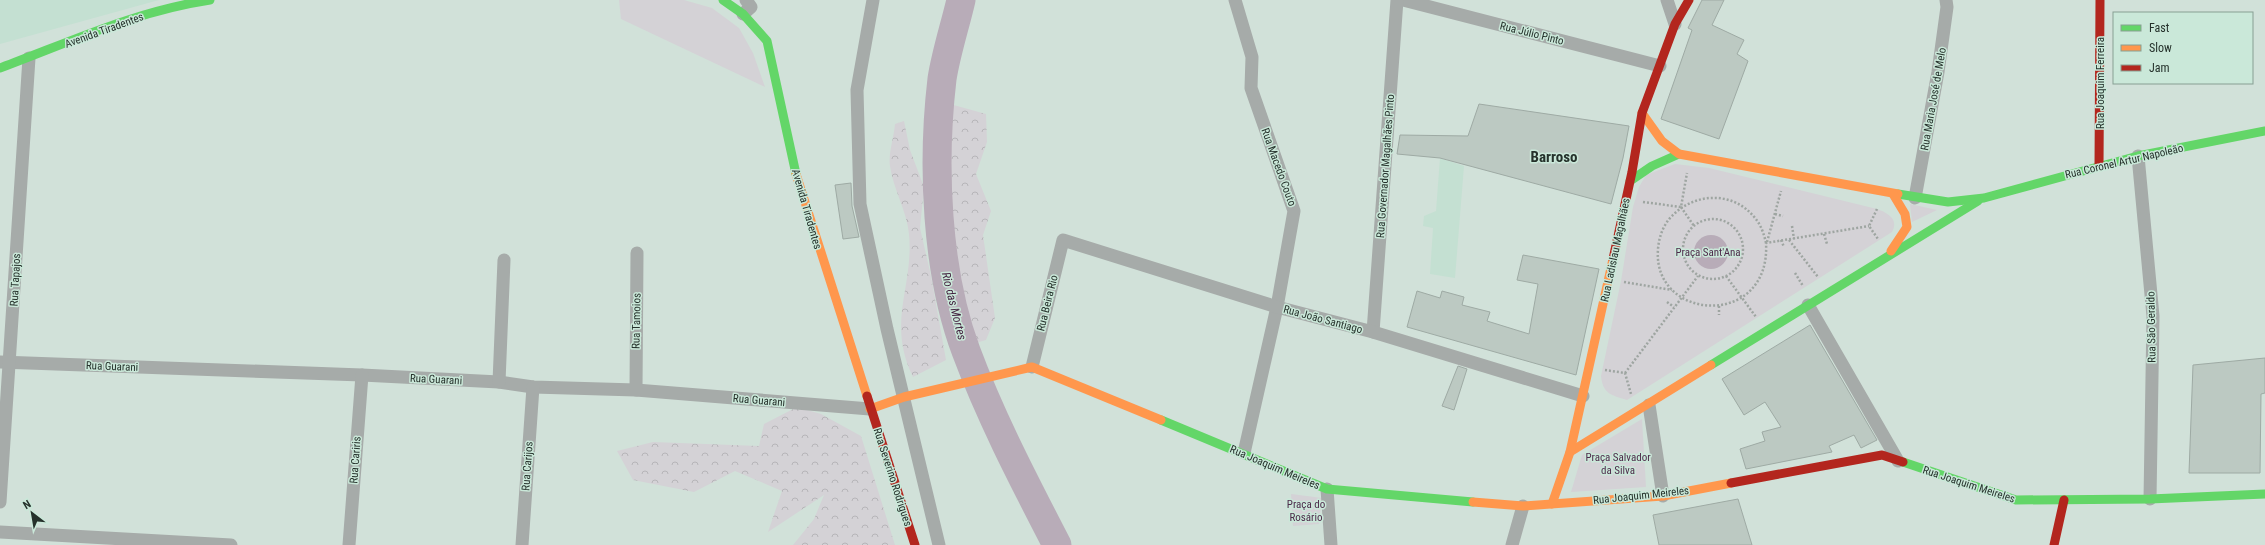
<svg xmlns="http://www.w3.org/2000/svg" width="2265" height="545" font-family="'Roboto Condensed',sans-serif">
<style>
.built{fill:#c4e0d2}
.green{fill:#d4d2d6}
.forest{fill:url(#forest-crowns)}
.water{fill:#b8acb8}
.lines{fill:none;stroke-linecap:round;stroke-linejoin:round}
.river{stroke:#b8acb8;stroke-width:29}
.building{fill:#bcc9c2;stroke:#9eaaa4}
.path{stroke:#9ea5a1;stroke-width:2.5;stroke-dasharray:2 2;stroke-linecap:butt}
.street{stroke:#a6aba9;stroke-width:13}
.fast{stroke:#63d668;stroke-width:9}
.slow{stroke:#ff974d;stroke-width:9}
.jam{stroke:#b3261e;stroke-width:9}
.labels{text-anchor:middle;stroke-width:3;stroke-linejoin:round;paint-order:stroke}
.street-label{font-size:11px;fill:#25312b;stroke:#cae8d9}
.park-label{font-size:11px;fill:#4d2a4a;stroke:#cae8d9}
.water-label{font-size:12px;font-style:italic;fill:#401d3c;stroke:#cae8d9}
.district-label{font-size:15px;font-weight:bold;fill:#25312b;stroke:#cae8d9}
</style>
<defs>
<pattern id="forest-crowns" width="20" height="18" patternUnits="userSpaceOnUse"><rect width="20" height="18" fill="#d4d2d6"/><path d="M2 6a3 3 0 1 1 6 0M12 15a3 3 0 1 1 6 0" fill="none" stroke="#b6b5b8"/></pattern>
</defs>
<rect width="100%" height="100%" fill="#d1e1d9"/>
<g class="built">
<polygon points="0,0 159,0 0,44"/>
<polygon points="1440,158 1464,166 1455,278 1430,274 1433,228 1423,226 1424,216 1436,211"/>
</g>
<g class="green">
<polygon points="619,0 684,0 712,8 739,28 753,53 765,87 621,19"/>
<path d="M1675 164 1709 168 1877 209C1888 213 1899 219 1892 232L1627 400C1611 395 1603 394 1601 376L1621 281 1633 207 1639 187 1646 175Z"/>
<polygon points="1910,204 1937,210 1912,222"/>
<polygon points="1642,419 1646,487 1571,492 1582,455"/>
<polygon points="1291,494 1322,498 1319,524 1293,526"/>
</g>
<g class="forest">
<polygon points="950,104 986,114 987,142 976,174 991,211 983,235 995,318 986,340 972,344 955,274 946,148"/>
<path d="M904 121 910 150 924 187 920 228 931 276 946 360 913 377C886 321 914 288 909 234 907 211 893 189 890 166 888 154 894 137 895 124Z"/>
<polygon points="797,407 821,414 861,436 895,545 793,545 814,519 824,495 768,532 782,491 735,471 694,492 633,480 617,451 653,442 759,446 764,424"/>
</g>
<circle class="water" cx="1711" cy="252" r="17"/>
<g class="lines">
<path class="river" d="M961 0C955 26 946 53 942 79 932 164 936 271 966 351 991 418 1024 481 1057 545"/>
</g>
<g class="building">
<polygon points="1702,0 1724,0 1712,25 1744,40 1737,54 1748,61 1719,139 1661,119 1692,30 1688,28"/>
<polygon points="1479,104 1629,126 1623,158 1611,204 1440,158 1397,154 1400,135 1468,136"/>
<polygon points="851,183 852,206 859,237 843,239 835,185"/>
<polygon points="1523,255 1599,269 1576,375 1407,327 1417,291 1440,298 1442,291 1464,297 1462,305 1490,312 1487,321 1529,334 1538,284 1517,280"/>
<polygon points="1810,325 1877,440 1861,448 1854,435 1829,446 1832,452 1746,469 1740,449 1765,441 1762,432 1781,427 1765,402 1744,415 1722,379"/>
<polygon points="2265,358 2265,393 2261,394 2260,473 2189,473 2193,365"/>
<polygon points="1458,366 1467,369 1454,410 1442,406"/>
<polygon points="1738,499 1752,545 1659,545 1653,515"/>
</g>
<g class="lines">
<g class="path">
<polyline points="1643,202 1681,207 1687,173"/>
<polyline points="1681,207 1694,226"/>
<polyline points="1877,209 1869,226 1878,239"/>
<polyline points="1775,214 1783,216"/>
<circle cx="1713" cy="249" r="30"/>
<polyline points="1792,226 1794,239"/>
<polyline points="1824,234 1827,244"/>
<polyline points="1781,240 1784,247"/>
<polyline points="1789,240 1818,277"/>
<polyline points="1767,242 1781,191"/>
<path d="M1766 243C1764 234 1761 225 1755 218 1734 191 1695 192 1672 216 1663 225 1659 237 1658 249 1652 322 1771 329 1766 243L1869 226"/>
<polyline points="1795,273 1803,286"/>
<polyline points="1726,276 1756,317"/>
<polyline points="1624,282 1672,290"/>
<polyline points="1667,302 1674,307"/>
<polyline points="1719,306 1719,315"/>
<polyline points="1605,370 1625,373 1631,394"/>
<polyline points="1625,373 1698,276"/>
</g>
<g class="street">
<polyline points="873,0 857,90 860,204 887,329 939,545"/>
<polyline points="1235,0 1252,57 1251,88 1294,211 1277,307 1244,453"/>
<polyline points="1403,0 1660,66"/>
<polyline points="1667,0 1675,24"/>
<polyline points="743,14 751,7 746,0"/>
<polyline points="2138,156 2153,316 2150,499"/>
<polyline points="1915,198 1938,72 1947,7 1946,0"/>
<polyline points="1808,305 1898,461"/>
<polyline points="1373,332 1397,0"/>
<polyline points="0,362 362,375 499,382 533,387 636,390 870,409"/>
<polyline points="1032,367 1063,240 1277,307 1373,332 1583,396"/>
<polyline points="499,382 504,260"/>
<polyline points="636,390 637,253"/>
<polyline points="1649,405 1663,496"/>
<polyline points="1327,489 1331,545"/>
<polyline points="0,502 29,58"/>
<polyline points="0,532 231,545"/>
<polyline points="349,545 362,375"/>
<polyline points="522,545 533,387"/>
<polyline points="1512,545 1523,506"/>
</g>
<g class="fast">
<polyline points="723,0 743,14 767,41 796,174"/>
<path d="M0 68C70 42 136 11 210 0"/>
<polyline points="1630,181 1652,166 1679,154"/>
<polyline points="1898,194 1948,202 1984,198 2138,156 2265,131"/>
<polyline points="1711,365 1978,201"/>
<polyline points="1161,420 1327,489 1473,502"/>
<polyline points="1903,462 2016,500 2150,499 2265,494"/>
</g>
<g class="slow">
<polyline points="1642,113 1662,141 1679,154 1898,194"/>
<polyline points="796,174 867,396"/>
<polyline points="1891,251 1907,227 1905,214 1893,194"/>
<polyline points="870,409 904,397 1032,367 1161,420"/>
<polyline points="1570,452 1711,365"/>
<polyline points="1473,502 1523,506 1663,496 1731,483"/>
<polyline points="1552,504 1570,452 1613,259"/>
</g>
<g class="jam">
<polyline points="2099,166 2100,0"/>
<polyline points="1613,259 1632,172 1642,113 1675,24 1689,0"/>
<polyline points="867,396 915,545"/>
<polyline points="1731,483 1882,455 1903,462"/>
<polyline points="2054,545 2064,500"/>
</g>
</g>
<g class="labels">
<g class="street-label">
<text transform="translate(104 30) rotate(-20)" y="4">Avenida Tiradentes</text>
<text transform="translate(1532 33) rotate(14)" y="4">Rua Júlio Pinto</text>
<text transform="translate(2100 83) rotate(-90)" y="4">Rua Joaquim Ferreira</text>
<text transform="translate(1933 99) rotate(-80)" y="4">Rua Maria José de Melo</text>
<text transform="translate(2124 161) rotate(-13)" y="4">Rua Coronel Artur Napoleão</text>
<text transform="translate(1385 166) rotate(-86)" y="4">Rua Governador Magalhães Pinto</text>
<text transform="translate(1279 167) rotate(70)" y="4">Rua Macedo Couto</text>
<text transform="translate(807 209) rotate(74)" y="4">Avenida Tiradentes</text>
<text transform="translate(1615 250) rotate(-78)" y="4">Rua Ladislau Magalhães</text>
<text transform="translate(15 280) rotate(-87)" y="4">Rua Tapajos</text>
<text transform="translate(1047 303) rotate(-76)" y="4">Rua Beira Rio</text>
<text transform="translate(1323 319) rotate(15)" y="4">Rua João Santiago</text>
<text transform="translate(636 321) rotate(-89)" y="4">Rua Tamoios</text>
<text transform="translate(2151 327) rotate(-91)" y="4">Rua São Geraldo</text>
<text transform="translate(112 366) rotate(2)" y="4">Rua Guarani</text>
<text transform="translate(436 379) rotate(3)" y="4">Rua Guarani</text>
<text transform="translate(759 400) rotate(5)" y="4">Rua Guarani</text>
<text transform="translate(355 460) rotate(-86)" y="4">Rua Cariris</text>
<text transform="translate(527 466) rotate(-86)" y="4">Rua Carijos</text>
<text transform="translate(1275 467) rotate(23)" y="4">Rua Joaquim Meireles</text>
<text transform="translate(893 477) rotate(72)" y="4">Rua Severino Rodrigues</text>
<text transform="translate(1969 484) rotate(18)" y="4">Rua Joaquim Meireles</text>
<text transform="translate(1641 495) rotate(-6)" y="4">Rua Joaquim Meireles</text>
</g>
<g class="park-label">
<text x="1708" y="256">Praça Sant'Ana</text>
<text x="1618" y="461">Praça Salvador<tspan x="1618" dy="13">da Silva</tspan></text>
<text x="1306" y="508">Praça do<tspan x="1306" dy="13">Rosário</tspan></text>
</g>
<g class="water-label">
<text transform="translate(954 306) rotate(76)" y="4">Rio das Mortes</text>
</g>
<g class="district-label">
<text x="1554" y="162">Barroso</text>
</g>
</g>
<rect x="2113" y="12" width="140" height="72" fill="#cae8d9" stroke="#889f93"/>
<rect x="2121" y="25" width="20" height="6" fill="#63d668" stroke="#889f93"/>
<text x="2149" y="32" font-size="12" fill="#25312b">Fast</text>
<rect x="2121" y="45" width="20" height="6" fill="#ff974d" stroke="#889f93"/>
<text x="2149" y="52" font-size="12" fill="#25312b">Slow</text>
<rect x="2121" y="65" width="20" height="6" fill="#b3261e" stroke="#889f93"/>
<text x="2149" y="72" font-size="12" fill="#25312b">Jam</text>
<g transform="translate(32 513) rotate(329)" stroke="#cae8d9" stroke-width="3" paint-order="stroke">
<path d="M0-3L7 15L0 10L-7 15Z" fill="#25312b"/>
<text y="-6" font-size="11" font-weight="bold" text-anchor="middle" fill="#25312b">N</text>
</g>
</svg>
